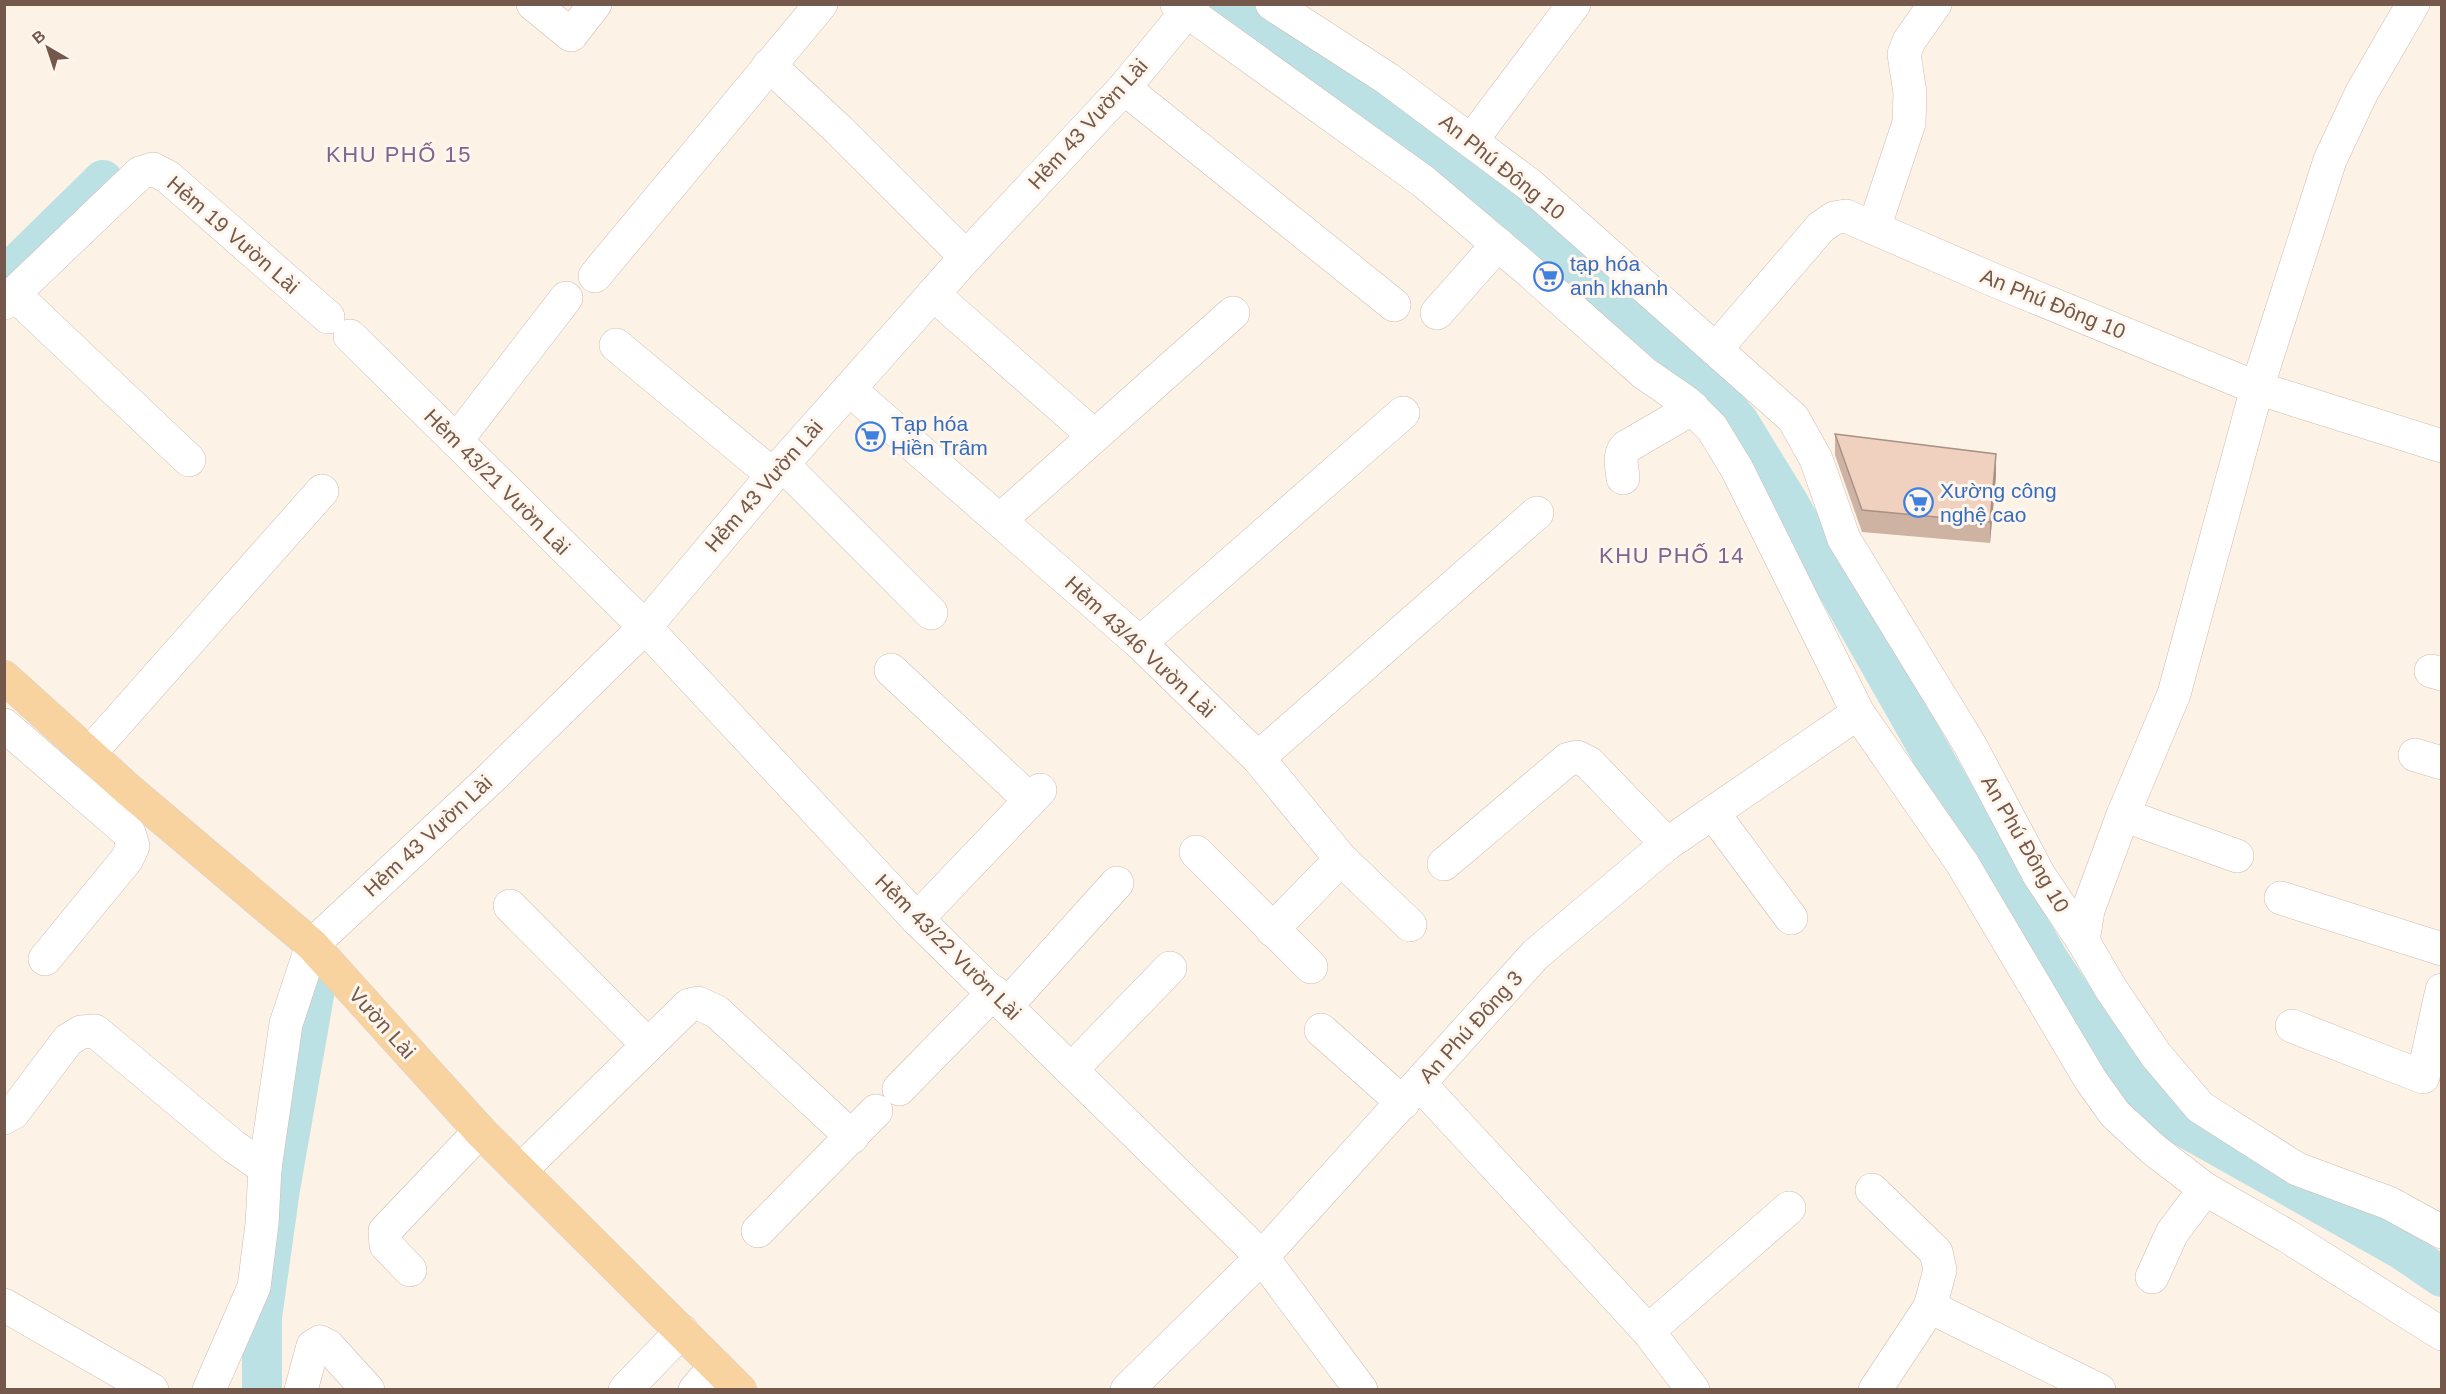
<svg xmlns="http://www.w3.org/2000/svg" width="2446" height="1394" font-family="Arial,sans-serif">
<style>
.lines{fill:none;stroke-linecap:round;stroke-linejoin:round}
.river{stroke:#bbe1e5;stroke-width:40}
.minor-casing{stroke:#cfbcaf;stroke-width:34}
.major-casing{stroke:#d8d0cd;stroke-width:34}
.minor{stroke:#fff;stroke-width:33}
.major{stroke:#f8d3a0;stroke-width:33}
.wall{fill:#ceb3a3}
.shaded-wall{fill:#a89285}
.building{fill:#f0d0be;stroke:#a89285;stroke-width:1.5}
.labels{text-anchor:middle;stroke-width:6;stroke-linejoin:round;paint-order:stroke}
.street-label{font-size:21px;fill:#74584b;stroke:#fef6ec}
.shop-label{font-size:21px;fill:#366cbe;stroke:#fef6ec;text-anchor:start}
.neighbourhood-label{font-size:22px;letter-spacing:1.5px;fill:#7f6390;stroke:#fef6ec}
</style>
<rect width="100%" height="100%" fill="#fcf2e6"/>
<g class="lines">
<g class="river">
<polyline points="1220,4 1342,83 1486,193 1588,275 1682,357 1739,422 1788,502 2048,959 2120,1068 2172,1120 2401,1249 2442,1277"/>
<polyline points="4,277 103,180"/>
<polyline points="262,1390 262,1317 280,1189 316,984"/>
</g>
<defs>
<g id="minor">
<polyline points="533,4 571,35 595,4"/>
<polyline points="1177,4 1424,182 1527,269 1644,373 1686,402 1712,428 1737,469 1858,713 1962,863 2090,1079 2115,1114 2154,1150 2205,1189 2287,1236 2442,1334"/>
<polyline points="1272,4 1388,79 1530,185 1793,418 1816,459 1844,539 1970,745 2039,875 2083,941 2111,989 2156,1055 2200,1107 2297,1169 2389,1203 2442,1232"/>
<polyline points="769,65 839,130 966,257"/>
<polyline points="1124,88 1394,305"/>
<polyline points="1471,141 1574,4"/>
<polyline points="1874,228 1909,123 1910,93 1904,54 1909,41 1935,4"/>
<polyline points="595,276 821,4"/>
<polyline points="14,294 189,460"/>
<polyline points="933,294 1083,426"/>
<polyline points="4,303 140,173 153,169 168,177 328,317"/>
<polyline points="1437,313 1498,244"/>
<polyline points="350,336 645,627 917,919 1262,1257 1361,1390"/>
<polyline points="616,345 773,475"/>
<polyline points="1716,349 1821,227 1834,218 1846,216 1996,281 2257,388 2442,446"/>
<polyline points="849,389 1140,643 1258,758 1341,859 1410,925"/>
<polyline points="456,441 566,298"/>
<polyline points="782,464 931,613"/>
<path d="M1623 478C1622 467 1618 455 1626 447L1693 408"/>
<polyline points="1000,520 1233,313"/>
<polyline points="1140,643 1403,413"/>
<polyline points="891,670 1030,800"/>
<polyline points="2431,671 2442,674"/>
<polyline points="4,725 129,833 133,846 127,859 45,959"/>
<polyline points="89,754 322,491"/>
<polyline points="2415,755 2442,763"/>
<polyline points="1258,758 1537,513"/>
<polyline points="1713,813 1791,918"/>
<polyline points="2123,815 2237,856"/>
<polyline points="1196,852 1311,967"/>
<polyline points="1444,864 1568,759 1577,757 1589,763 1667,844"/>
<polyline points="2281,898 2442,949"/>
<polyline points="510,906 647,1044"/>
<polyline points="917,919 1040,790"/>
<polyline points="1272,930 1341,859"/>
<polyline points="2083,941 2088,910 2123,815 2174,694 2257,388 2330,160 2362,92 2413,4"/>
<polyline points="1007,1005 1117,883"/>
<polyline points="2292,1026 2423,1077 2442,990"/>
<polyline points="1321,1030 1403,1103"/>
<polyline points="1071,1070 1170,968"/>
<polyline points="1420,1084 1648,1331 1693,1390"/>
<polyline points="899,1089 994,992"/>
<polyline points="4,1118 13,1113 68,1040 81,1032 95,1031 233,1146 265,1168"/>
<polyline points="520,1171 689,1005 698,1003 717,1012 852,1137"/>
<polyline points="1872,1190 1936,1252 1940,1270 1930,1307"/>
<polyline points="758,1231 876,1111"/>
<polyline points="410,1270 386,1245 385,1231 480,1131"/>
<polyline points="2152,1277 2172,1233 2205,1189"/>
<polyline points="4,1305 152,1390"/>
<polyline points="1648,1331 1789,1208"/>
<polyline points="209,1390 254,1287 262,1224 265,1168 286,1024 312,945 490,779 645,627 773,475 966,257 1124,88 1193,4"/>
<polyline points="301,1390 313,1346 320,1342 328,1346 368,1390"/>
<polyline points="625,1390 682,1331"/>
<polyline points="695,1390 716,1366"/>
<polyline points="1127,1390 1262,1257 1536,954 1667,844 1858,713"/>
<polyline points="1875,1390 1930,1307 2099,1390"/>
</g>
<polyline id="major" points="4,677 130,791 312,945 480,1131 740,1390"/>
</defs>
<use href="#minor" class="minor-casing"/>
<use href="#major" class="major-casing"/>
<use href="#minor" class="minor"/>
<use href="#major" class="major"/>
</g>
<polygon class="wall" points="1835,434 1996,475 1990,543 1862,532 1835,455"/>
<polygon class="shaded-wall" points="1996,454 1996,475 1990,543 1990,522"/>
<polygon class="building" points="1835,434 1996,454 1990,522 1862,510"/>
<defs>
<symbol id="supermarket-ring" viewBox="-11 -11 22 22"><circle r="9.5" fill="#fef6ec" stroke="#3f7fe0" stroke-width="1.5"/><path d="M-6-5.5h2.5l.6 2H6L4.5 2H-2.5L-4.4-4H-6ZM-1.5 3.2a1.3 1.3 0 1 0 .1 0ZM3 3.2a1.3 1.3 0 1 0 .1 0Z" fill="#3f7fe0"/></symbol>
</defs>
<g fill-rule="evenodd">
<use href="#supermarket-ring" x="1532" y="260" width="33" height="33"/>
<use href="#supermarket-ring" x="854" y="420" width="33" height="33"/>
<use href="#supermarket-ring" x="1902" y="486" width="33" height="33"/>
</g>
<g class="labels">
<g class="street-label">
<text transform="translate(1088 124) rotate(-48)" y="7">Hẻm 43 Vườn Lài</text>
<text transform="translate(1502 167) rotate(39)" y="7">An Phú Đông 10</text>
<text transform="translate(233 235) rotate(41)" y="7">Hẻm 19 Vườn Lài</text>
<text transform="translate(2053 304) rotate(22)" y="7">An Phú Đông 10</text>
<text transform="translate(497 482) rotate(45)" y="7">Hẻm 43/21 Vườn Lài</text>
<text transform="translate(764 486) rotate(-49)" y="7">Hẻm 43 Vườn Lài</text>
<text transform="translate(1140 647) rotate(43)" y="7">Hẻm 43/46 Vườn Lài</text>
<text transform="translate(428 836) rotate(-43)" y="7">Hẻm 43 Vườn Lài</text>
<text transform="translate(2025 844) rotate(60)" y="7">An Phú Đông 10</text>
<text transform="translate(948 947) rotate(45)" y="7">Hẻm 43/22 Vườn Lài</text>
<text transform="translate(382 1023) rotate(48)" y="7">Vườn Lài</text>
<text transform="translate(1471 1027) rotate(-48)" y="7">An Phú Đông 3</text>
</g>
<g class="shop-label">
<text x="1570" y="271">tạp hóa<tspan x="1570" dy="24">anh khanh</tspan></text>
<text x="891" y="431">Tạp hóa<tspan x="891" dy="24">Hiền Trâm</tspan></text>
<text x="1940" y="498">Xường công<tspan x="1940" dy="24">nghệ cao</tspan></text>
</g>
<g class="neighbourhood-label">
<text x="399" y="162">KHU PHỐ 15</text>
<text x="1672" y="563">KHU PHỐ 14</text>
</g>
</g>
<rect width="2446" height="1394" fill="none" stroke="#74584b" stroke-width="12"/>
<g transform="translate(48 48) rotate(321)" stroke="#fef6ec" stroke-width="4.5" paint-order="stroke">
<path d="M0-4.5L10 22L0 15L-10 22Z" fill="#74584b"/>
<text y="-9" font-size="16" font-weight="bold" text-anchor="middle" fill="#74584b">B</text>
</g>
</svg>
